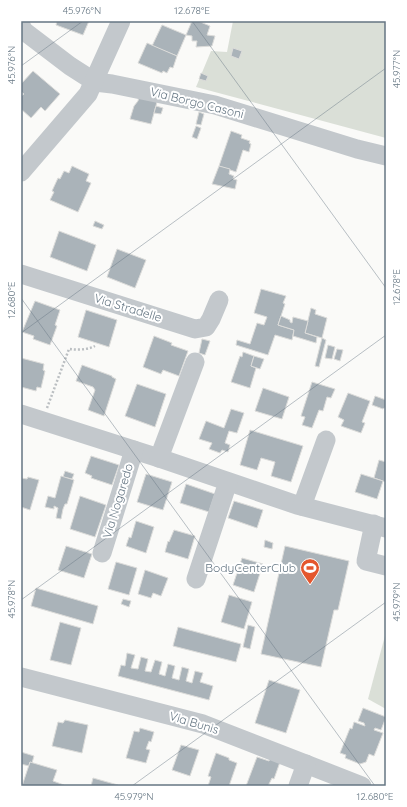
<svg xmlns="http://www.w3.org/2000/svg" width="407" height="807" font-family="Quicksand,sans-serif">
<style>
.green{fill:#dadfd7}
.building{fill:#aab3b9;stroke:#dcdcda}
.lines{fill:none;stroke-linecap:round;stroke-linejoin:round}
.path{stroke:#bbbfc2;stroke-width:2.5;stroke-dasharray:2 2;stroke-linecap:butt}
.minor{stroke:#c3c8cc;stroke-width:19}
.ticks{fill:none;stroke:#657683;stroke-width:1;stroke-opacity:0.45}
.labels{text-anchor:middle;stroke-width:4;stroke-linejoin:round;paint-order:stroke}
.street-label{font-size:12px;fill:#657683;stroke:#fff}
.poi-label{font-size:12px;fill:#657683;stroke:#fff;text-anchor:end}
.neatline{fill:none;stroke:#657683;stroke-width:1.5}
.ticks-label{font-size:10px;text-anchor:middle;fill:#657683}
</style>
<rect width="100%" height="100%" fill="#fafaf8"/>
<g class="green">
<polygon points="233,21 386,21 386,138 196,87 211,51 227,52"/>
<polygon points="386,632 386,709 368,699"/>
</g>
<g class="building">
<polygon points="57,21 89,21 83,35 56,25"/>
<polygon points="192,21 198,21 210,26 207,35 215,36 212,46 196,47 197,41 192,41 192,36 186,35"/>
<polygon points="162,25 186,35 177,56 152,46"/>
<polygon points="147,43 177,56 173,68 170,67 167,73 163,71 162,73 138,63"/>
<polygon points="233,48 242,51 239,59 231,56"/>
<polygon points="33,71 60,94 45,111 41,107 31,118 21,109 21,97 24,94 21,91 21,84"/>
<polygon points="201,73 208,76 206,81 199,79"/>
<polygon points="139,96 157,102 151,124 130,119 134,106 138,101"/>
<polygon points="156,106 163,108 161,114 154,113"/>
<polygon points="199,112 204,114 201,125 196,124"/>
<polygon points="196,126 201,128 197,139 192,137"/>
<polygon points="231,131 242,135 241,138 250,141 249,143 251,144 249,152 243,150 236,172 219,166"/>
<polygon points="72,166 89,174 86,181 91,183 78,212 50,200 54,192 52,191 58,178 60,179 64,171 69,173"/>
<polygon points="219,166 230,169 229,174 234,176 233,179 237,180 235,189 212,184"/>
<polygon points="95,221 104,225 102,229 93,226"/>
<polygon points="59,231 96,245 87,271 50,257"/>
<polygon points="117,249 146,260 135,288 107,277"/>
<polygon points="261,289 286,296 283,303 285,304 278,325 294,330 292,340 275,335 268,355 236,345 237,340 250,344 257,323 264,325 267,317 254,313"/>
<polygon points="35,301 60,310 55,325 57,326 50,345 33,339 34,336 22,332"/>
<polygon points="311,308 316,310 315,314 327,318 322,338 305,333"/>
<polygon points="86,310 117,320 109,347 78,337"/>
<polygon points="281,316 290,320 290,322 292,323 293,317 308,321 305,333 317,337 316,343 293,336 294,330 278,325"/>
<polygon points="154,336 172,343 171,345 188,351 179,376 163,370 161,374 143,367"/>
<polygon points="322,338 326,340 319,367 315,366"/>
<polygon points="202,339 210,341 205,355 199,353"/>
<polygon points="328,345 335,347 332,359 325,358"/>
<polygon points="337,349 343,350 340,361 334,359"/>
<polygon points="243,352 254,356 251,366 256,368 250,388 231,382 240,356 242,357"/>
<polygon points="254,356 264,359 260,369 251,366"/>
<polygon points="21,358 44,364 43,370 45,371 41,388 37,387 36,391 21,387"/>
<polygon points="82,365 112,376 112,377 116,379 104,416 88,410 95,390 93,387 76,381"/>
<polygon points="312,382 335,389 331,398 327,397 323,411 319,410 312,428 302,425 305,417 301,416"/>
<polygon points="137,384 166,394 155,427 125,416"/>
<polygon points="263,388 289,397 282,419 255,411"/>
<polygon points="348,393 370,401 362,422 365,423 361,433 341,426 344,420 338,417"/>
<polygon points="375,396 386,400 386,408 384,408 383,409 372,405"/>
<polygon points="231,409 244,413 237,433 229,431 225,443 230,445 228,452 222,450 220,453 209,449 212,443 199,439 206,421 224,428"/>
<polygon points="250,430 303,446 291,482 271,476 275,462 261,458 257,470 240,465"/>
<polygon points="91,456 119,465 112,485 91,478 92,476 85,473"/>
<polygon points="379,460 386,462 386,482 374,478"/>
<polygon points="65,471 74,474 72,479 63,477"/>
<polygon points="146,474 172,482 163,510 137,502"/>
<polygon points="361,474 383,481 377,499 355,492"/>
<polygon points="61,476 74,480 67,504 65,504 63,509 61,519 56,518 58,508 54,506 54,509 45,507 48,496 55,498"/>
<polygon points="28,477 39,480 30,510 21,507 21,478 27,479"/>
<polygon points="186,484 215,494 209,512 180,503"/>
<polygon points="80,496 106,505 95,537 70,529"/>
<polygon points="234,501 263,510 257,528 228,518"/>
<polygon points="136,521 154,527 146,553 126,546 129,537 131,538"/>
<polygon points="174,530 195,536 188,559 165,552 168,541 169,542"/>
<polygon points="265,540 273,543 272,549 264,547"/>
<polygon points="66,546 92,554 84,578 58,570"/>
<polygon points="285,546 349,561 338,610 334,610 321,667 261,654"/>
<polygon points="242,558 263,564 254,592 233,585"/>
<polygon points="116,562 137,568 129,595 108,589"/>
<polygon points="145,570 168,578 161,596 153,593 151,598 138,594"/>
<polygon points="36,588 98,606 93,624 31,606"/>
<polygon points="229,595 252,602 244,629 221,622"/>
<polygon points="123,599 131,601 129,607 121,604"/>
<polygon points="60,622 81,628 71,665 50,660"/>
<polygon points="248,625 255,627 250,649 243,647"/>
<polygon points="178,627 241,644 236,662 173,646"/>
<polygon points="127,653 135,655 131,668 138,669 141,657 148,659 145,671 151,672 155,660 162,662 159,674 165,676 168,664 175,666 172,678 179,680 182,667 189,669 186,681 192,683 195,671 203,673 200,682 213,686 209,700 118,676 121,665 125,666"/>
<polygon points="269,680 300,690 286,733 255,723"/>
<polygon points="363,708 386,717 381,730 375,728 374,730 383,733 374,756 369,754 366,762 360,764 345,758 346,755 340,753 350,728 352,729 354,722 365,726 364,723 358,721"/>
<polygon points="65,720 88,725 82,753 52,746 58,722 63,723"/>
<polygon points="140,728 154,732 151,742 149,741 146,749 150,750 146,763 126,758 134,731 139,732"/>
<polygon points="181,745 199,750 190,776 172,770"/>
<polygon points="21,752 34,756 32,763 30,762 29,766 21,764"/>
<polygon points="216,753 229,758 229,760 237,763 229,786 208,786 211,777 208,776"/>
<polygon points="257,757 269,761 270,759 280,762 274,779 272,778 268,786 246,786"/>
<polygon points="30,762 57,770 53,781 64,785 63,786 22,786"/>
<polygon points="93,778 118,785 117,786 91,786"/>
</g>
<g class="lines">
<path class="path" d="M47 408 69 349C77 350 87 350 95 346"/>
<g class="minor">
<polyline points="21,26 24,31 70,66 95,82 112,84 215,105 357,149 386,156"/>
<polyline points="21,172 88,94 121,21"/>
<polyline points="21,274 195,329 206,327 211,319 219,300"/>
<polyline points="21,414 159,458 297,505 386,528"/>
<polyline points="159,458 195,362"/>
<polyline points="302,506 326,440"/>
<polyline points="374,524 366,561 386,566"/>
<polyline points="102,553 134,450"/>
<polyline points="196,579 228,482"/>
<polyline points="21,677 203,724 362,786"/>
<polyline points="298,786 306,764"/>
</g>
</g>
<path class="ticks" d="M192 21 386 288M21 66 83 21M21 298 375 786M21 333 386 68M21 600 386 335M132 786 386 602"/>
<defs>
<symbol id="stadium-pin" viewBox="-11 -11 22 30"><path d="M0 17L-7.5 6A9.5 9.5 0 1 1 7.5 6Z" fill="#e4572e" stroke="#fff"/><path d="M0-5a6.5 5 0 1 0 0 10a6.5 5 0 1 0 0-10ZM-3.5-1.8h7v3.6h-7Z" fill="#fff"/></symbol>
</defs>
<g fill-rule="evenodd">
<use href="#stadium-pin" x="299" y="557" width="22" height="30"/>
</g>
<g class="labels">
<g class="street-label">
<text transform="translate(197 103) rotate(14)" y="4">Via Borgo Casoni</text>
<text transform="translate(128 308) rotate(17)" y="4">Via Stradelle</text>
<text transform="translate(118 501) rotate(-73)" y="4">Via Nogaredo</text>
<text transform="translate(194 723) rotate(17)" y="4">Via Bunis</text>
</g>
<g class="poi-label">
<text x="296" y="572">BodyCenterClub</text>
</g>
</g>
<rect width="407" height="807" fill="none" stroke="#ffffff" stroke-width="44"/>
<rect x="22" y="22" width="363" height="763" class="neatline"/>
<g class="ticks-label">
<text x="82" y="14">45.976°N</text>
<text x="192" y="14">12.678°E</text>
<text transform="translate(11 65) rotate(-90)" y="4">45.976°N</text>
<text transform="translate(396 69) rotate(-90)" y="4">45.977°N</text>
<text transform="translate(396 287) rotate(-90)" y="4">12.678°E</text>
<text transform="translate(11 300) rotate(-90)" y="4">12.680°E</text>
<text transform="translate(11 599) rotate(-90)" y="4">45.978°N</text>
<text transform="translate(396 602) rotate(-90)" y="4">45.979°N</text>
<text x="134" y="800">45.979°N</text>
<text x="375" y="800">12.680°E</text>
</g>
</svg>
